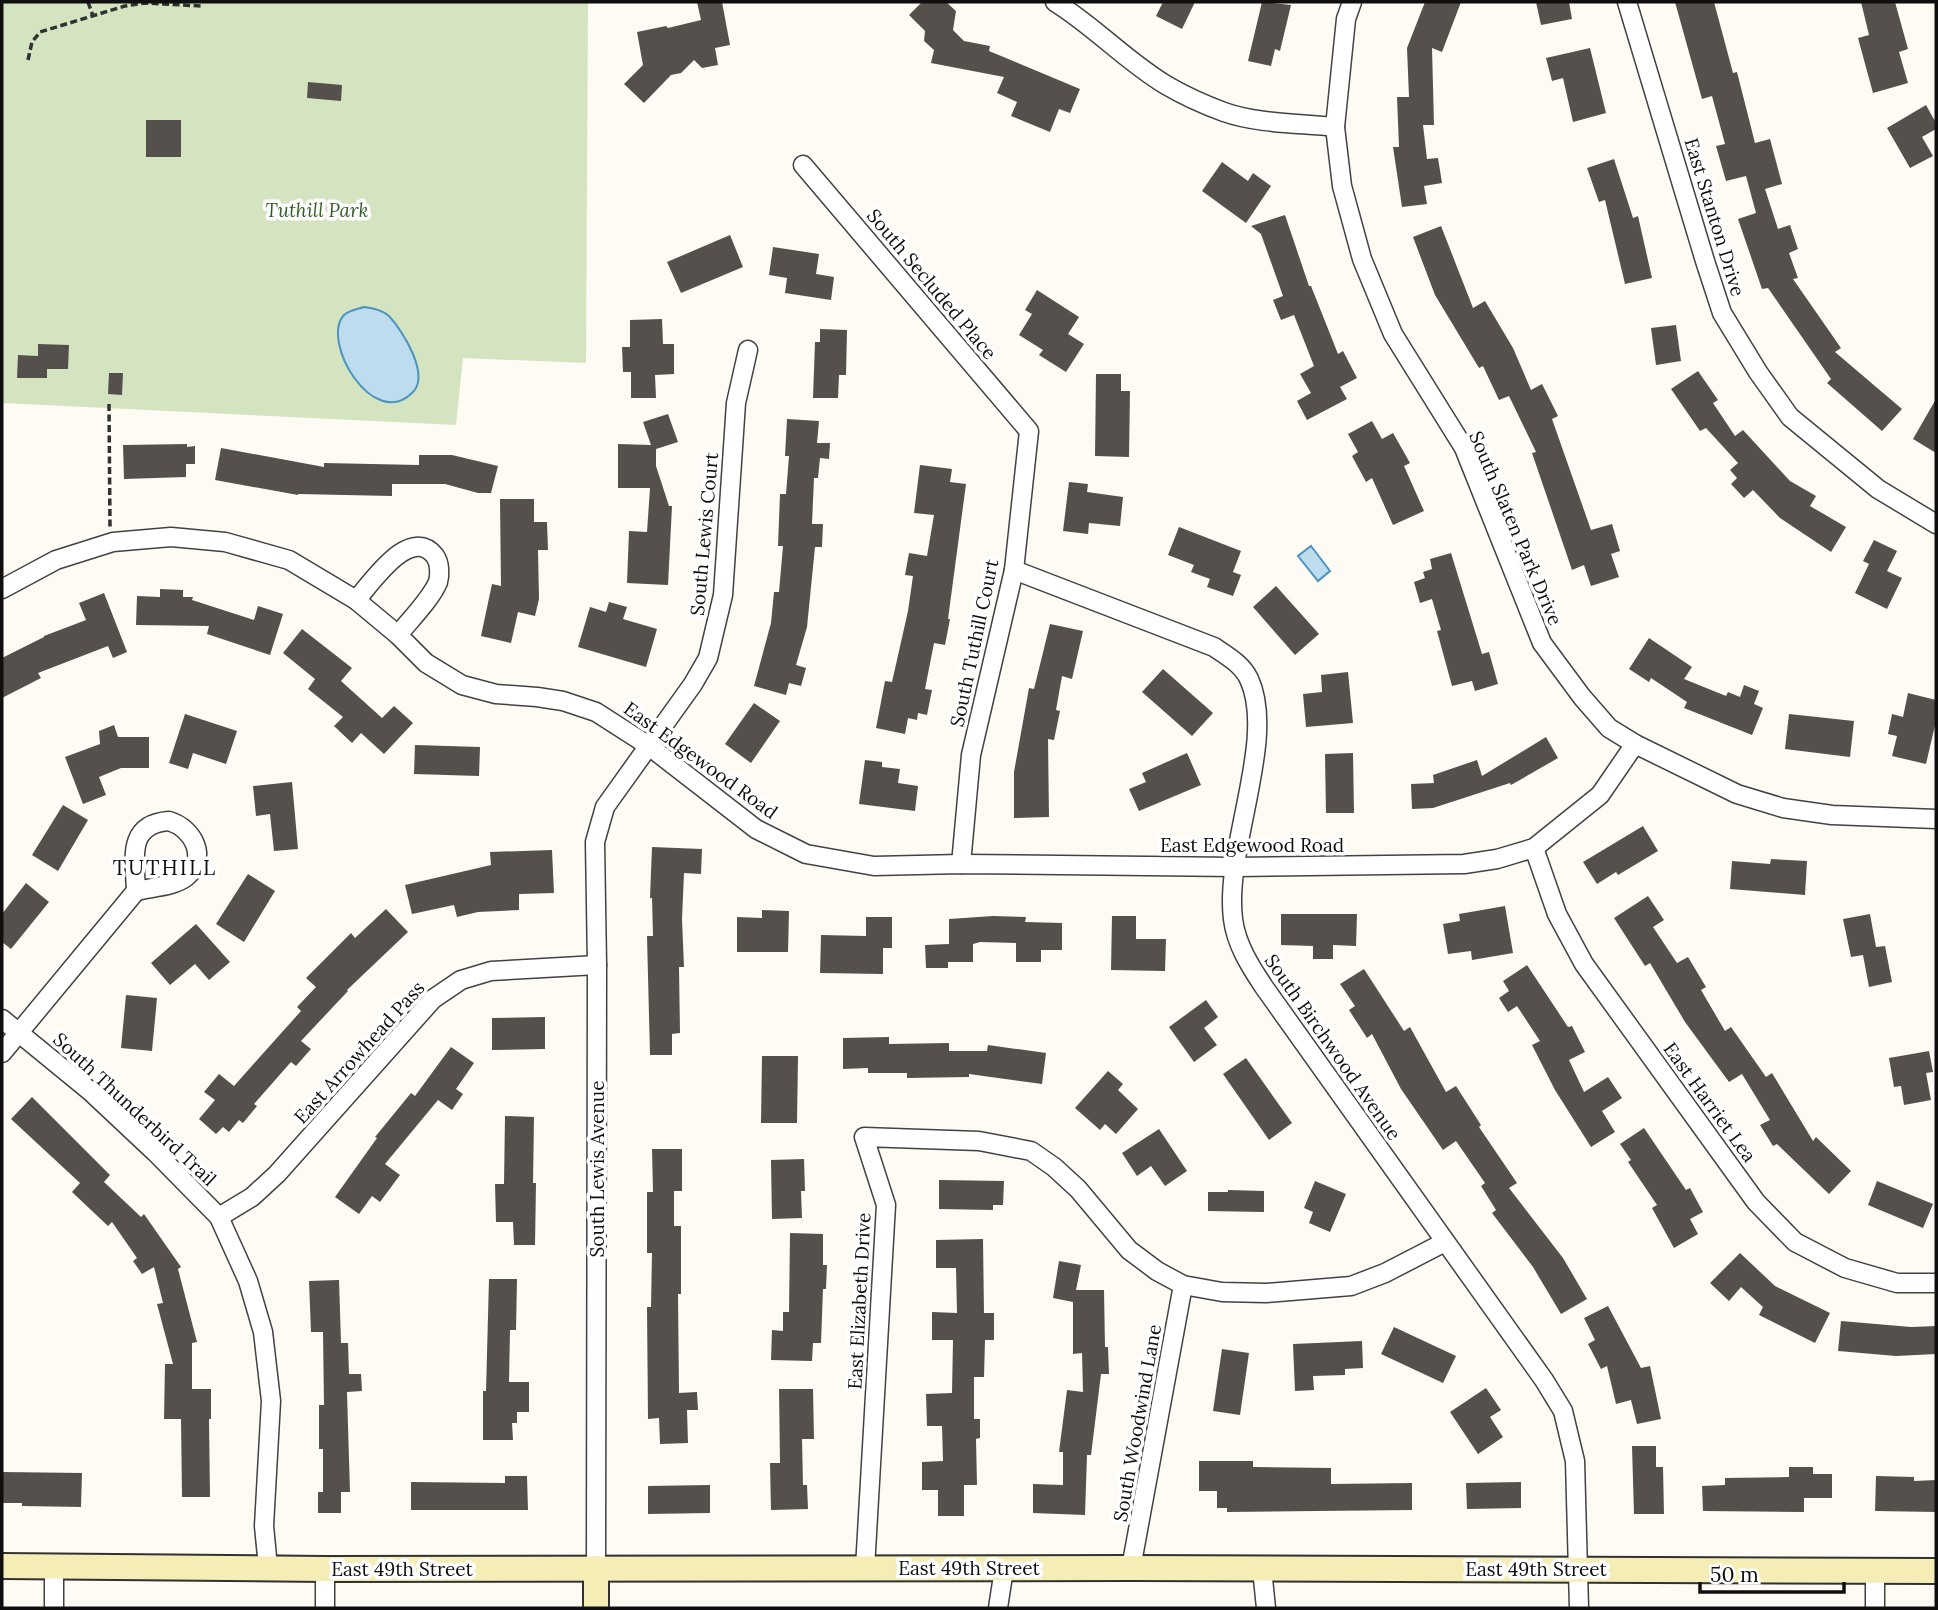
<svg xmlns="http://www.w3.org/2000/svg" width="1938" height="1610" font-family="Lora,serif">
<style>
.green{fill:#d4e4c0}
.water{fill:#bdddef;stroke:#4d93bd;stroke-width:2}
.building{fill:#56504d}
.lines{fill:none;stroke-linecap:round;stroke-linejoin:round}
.street-casing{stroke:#424242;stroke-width:21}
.secondary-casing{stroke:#313131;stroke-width:28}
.path{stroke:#313131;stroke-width:3.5;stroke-dasharray:7 3.5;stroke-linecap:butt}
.street{stroke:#fff;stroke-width:18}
.secondary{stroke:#f5edb6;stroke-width:24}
.labels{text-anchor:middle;stroke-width:7;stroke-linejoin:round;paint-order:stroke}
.park-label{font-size:19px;font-style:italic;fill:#345f27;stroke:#fff}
.street-label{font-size:19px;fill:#0f0f0f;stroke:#fff}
.neighbourhood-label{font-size:21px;letter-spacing:2px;fill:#0f0f0f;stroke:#fff}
</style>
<rect width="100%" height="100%" fill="#fdfbf3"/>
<polygon class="green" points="2,2 588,2 586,363 463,358 456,425 2,403"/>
<g class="water">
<path d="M364 307C373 308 382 310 389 316 403 331 431 376 412 393 373 431 320 341 344 315 349 310 358 309 364 307Z"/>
<polygon points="1311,546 1330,571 1318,581 1298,556"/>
</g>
<g class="building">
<polygon points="697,2 722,2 730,45 715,48 718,65 702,68 694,60 681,73 671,75 644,103 624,84 643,65 637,32 666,26 668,28 701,20"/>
<polygon points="922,2 946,2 956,11 953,30 964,41 990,46 989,51 1080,89 1070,113 1059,109 1050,132 1011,116 1017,102 997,93 1004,77 931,63 934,50 924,41 925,31 909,15"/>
<polygon points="1163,2 1195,2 1182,29 1156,16"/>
<polygon points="1262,2 1291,5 1280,51 1275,49 1271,66 1248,61"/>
<polygon points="1425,2 1461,2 1442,52 1432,48 1434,125 1423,125 1427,159 1438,158 1442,183 1424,186 1427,204 1402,207 1393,147 1399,147 1397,97 1409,97 1407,48"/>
<polygon points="1536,2 1569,2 1572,19 1541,25"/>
<polygon points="1675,2 1714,2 1733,73 1737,72 1755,143 1770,139 1782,184 1765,189 1778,229 1790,225 1798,249 1789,253 1798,278 1793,279 1841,348 1835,352 1902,409 1882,431 1827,383 1831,379 1768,288 1762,289 1738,219 1756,213 1746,176 1726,181 1716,146 1725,144 1712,96 1702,99"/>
<polygon points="1861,2 1895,2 1908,49 1899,52 1908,83 1873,93 1858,38 1869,35"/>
<polygon points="1590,48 1606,113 1573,122 1563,78 1552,81 1546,58"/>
<polygon points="308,82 342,85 341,101 307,98"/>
<polygon points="1926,105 1936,123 1936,129 1922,137 1933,156 1910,168 1887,128"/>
<rect x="146" y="120" width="35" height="37"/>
<polygon points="1614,159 1633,218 1638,216 1652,278 1625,284 1605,200 1599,202 1587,168"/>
<polygon points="1222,162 1248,181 1253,173 1271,186 1246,223 1202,191"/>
<polygon points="1285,215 1309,286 1311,286 1338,354 1343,351 1357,378 1340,387 1347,399 1307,420 1297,401 1311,393 1300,374 1314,366 1294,315 1281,320 1273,300 1283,296 1261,234 1251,226"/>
<polygon points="1441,226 1473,308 1485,301 1513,348 1531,390 1542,384 1558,416 1552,419 1591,530 1612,524 1620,551 1611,554 1619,577 1591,586 1584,565 1572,570 1532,453 1536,452 1509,396 1499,400 1483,366 1479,368 1435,295 1413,237"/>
<polygon points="730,235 743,267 681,293 667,262"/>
<polygon points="773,247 819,254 816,274 834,277 831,300 785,293 787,278 769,275"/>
<polygon points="1037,290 1079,317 1068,334 1084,344 1066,372 1039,355 1043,350 1019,335 1032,314 1025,310"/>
<polygon points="662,319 663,344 674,344 674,374 655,375 656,398 631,398 631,372 623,372 622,347 630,347 630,320"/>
<polygon points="1676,325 1681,361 1656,365 1651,328"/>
<polygon points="820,329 847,330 846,375 839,375 838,398 813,398 815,342 820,342"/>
<polygon points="38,344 69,345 68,369 47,369 47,378 17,378 18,355 38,356"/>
<polygon points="1698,371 1718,400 1713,403 1735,436 1743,430 1790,481 1816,496 1810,506 1846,527 1831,552 1780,518 1753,490 1744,498 1731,484 1737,478 1730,470 1738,463 1706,428 1700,431 1671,389"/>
<polygon points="109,373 123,373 122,395 108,394"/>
<polygon points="1096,374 1121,374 1121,391 1130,391 1129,457 1095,456"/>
<polygon points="1936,399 1936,453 1913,439"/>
<polygon points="668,414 678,442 656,449 656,466 669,506 672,506 668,585 627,583 629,531 647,532 650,488 618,488 618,444 651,445 643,422"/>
<polygon points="787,419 819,421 817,443 830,443 829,459 820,458 818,478 814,478 812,524 823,524 822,547 815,547 807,627 796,665 806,668 801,686 789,683 786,695 754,686 771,623 774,592 779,592 783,546 778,546 780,494 786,494 789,456 785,456"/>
<polygon points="1372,421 1382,439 1393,433 1410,463 1404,466 1424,511 1393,525 1372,478 1366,482 1352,456 1358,452 1348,434"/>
<polygon points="187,444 187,447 195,446 195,464 186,464 186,477 124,479 123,445"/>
<polygon points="221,448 324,467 324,463 419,465 419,455 452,455 498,466 491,493 478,493 445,484 392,484 392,496 298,494 298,495 215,480"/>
<polygon points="920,465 952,469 950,482 966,484 948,619 950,619 945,645 934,643 925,689 932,690 927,715 918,713 917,720 908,718 905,734 876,728 885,681 892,682 908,611 913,576 905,575 909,553 927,556 934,515 914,513"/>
<polygon points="1069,482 1088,484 1087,492 1123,497 1120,526 1089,523 1088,534 1063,531"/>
<polygon points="500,499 534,499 534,522 547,522 548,550 538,550 539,599 535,616 518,612 511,643 481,636 492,584 501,586"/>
<polygon points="1179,527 1241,551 1233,572 1241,575 1233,596 1207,587 1210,579 1191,572 1194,565 1168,555"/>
<polygon points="1874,540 1897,551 1887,571 1902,578 1887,609 1855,593 1869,564 1863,561"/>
<polygon points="1451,553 1482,654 1489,652 1498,684 1475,691 1472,681 1452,686 1437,631 1441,630 1432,599 1420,603 1414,582 1425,578 1423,572 1432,569 1430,559"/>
<polygon points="1276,586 1319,634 1295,655 1253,607"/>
<polygon points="160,589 183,590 183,597 193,597 192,600 254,620 258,606 283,614 270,655 207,634 209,626 136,625 137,596 160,597"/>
<polygon points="104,593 127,652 113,658 108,646 38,673 41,678 2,698 2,658 44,637 44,636 86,620 79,603"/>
<polygon points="609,602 627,607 623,619 657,629 646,667 578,647 590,607 606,612"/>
<polygon points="1050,624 1083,631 1072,679 1062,676 1056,710 1060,711 1054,740 1048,739 1049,817 1014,818 1014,772 1029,688 1034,689"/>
<polygon points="302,629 352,668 341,681 382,718 394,706 413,723 384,754 361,733 352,743 334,726 343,717 308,689 315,679 283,653"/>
<polygon points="1649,638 1692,667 1684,679 1726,696 1728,692 1740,697 1744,685 1759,691 1754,704 1763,708 1752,735 1684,708 1687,702 1651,678 1649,682 1629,669"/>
<polygon points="1163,669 1213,713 1192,736 1142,692"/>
<polygon points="1348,672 1353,723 1306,727 1303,694 1322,692 1321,675"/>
<polygon points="1908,693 1936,700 1936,721 1926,764 1892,756 1897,736 1888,734 1892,714 1903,717"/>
<polygon points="754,703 780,721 751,763 725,744"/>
<polygon points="185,714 237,731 226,764 193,753 188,769 169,763"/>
<polygon points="1789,714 1854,721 1850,757 1785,749"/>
<polygon points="114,725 118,737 149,737 149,768 121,768 99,777 106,795 83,804 65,757 100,744 99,731"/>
<polygon points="1546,737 1558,758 1511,785 1510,783 1433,808 1412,809 1411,784 1434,783 1433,775 1477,760 1482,776"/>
<polygon points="415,745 480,747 479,776 414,774"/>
<polygon points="1187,753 1201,785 1139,811 1129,789 1146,782 1142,773"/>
<polygon points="1353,753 1354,813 1326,813 1325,754"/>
<polygon points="865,760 882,762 882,767 900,769 898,783 918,786 915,811 859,804"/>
<polygon points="292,782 298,849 274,851 270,814 256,816 253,786"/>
<polygon points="63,805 88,820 58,871 32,855"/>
<polygon points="1643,826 1658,851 1618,875 1616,872 1597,884 1583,862"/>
<polygon points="652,847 702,849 701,874 684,873 682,919 684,967 679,967 680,1033 672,1034 672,1055 650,1055 647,936 653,936 652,898 650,898"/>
<polygon points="552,850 554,893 519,894 519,910 478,912 457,917 454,905 412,914 405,885 491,865 490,852"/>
<polygon points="1771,859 1807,861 1805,895 1730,889 1732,861 1770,864"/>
<polygon points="248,874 275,891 244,942 216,924"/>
<polygon points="26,883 49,902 11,949 2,942 2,914"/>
<polygon points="1648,896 1664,920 1653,927 1677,963 1688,957 1706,987 1701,990 1725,1031 1731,1027 1766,1077 1772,1073 1813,1141 1816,1137 1851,1171 1829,1194 1777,1144 1773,1146 1760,1125 1770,1120 1742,1074 1729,1082 1685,1022 1650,963 1645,966 1614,918"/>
<polygon points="1505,906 1513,953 1472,960 1471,951 1448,954 1443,924 1460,921 1459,914"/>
<polygon points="386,909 408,932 347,990 348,991 301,1041 311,1049 296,1066 291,1062 254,1104 257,1106 243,1123 239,1120 229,1132 223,1127 216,1134 199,1119 215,1100 204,1092 219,1074 234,1086 301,1011 297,1007 316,987 306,978 351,933 355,938"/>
<polygon points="762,910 789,911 788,952 737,952 737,917 762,918"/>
<polygon points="1281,914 1357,914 1356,946 1333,945 1333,959 1313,959 1313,946 1281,945"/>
<polygon points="1870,914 1876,947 1885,946 1892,982 1869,987 1863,955 1851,957 1843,919"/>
<polygon points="993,916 1026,917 1025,922 1062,923 1062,950 1041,950 1041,962 1016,962 1016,943 980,942 973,944 973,962 948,962 948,968 926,968 925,945 949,944 949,919"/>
<polygon points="1112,916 1136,916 1136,939 1166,939 1165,971 1111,970"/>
<polygon points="866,917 892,917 892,948 883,948 883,974 820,973 821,935 866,936"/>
<polygon points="196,924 230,962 209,980 195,964 170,985 151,963"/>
<polygon points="1527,965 1568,1027 1572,1026 1585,1052 1569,1060 1584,1092 1608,1077 1622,1098 1602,1111 1615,1132 1591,1147 1555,1090 1532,1045 1540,1041 1517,1006 1508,1012 1499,998 1509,991 1503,981"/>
<polygon points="1364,969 1404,1031 1410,1027 1446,1092 1456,1086 1481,1125 1479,1127 1517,1183 1509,1188 1563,1258 1587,1299 1561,1314 1533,1267 1492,1213 1496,1210 1481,1186 1485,1183 1456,1141 1443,1150 1401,1089 1372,1034 1367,1038 1349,1010 1355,1006 1340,984"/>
<polygon points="126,995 157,998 152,1051 121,1048"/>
<polygon points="1206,1000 1218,1017 1204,1028 1217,1045 1194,1062 1169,1027"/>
<polygon points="545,1017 545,1049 492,1050 492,1018"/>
<polygon points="889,1037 889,1044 949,1043 949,1051 987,1051 988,1045 1046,1053 1042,1084 969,1074 969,1077 907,1078 907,1073 868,1073 868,1068 843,1069 843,1038"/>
<polygon points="451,1047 474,1063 456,1089 463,1094 452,1110 438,1100 385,1164 400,1175 380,1202 372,1196 359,1214 335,1197 377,1138 375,1137 411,1093 415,1096"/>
<polygon points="1929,1051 1933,1072 1926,1073 1931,1100 1904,1105 1901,1086 1894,1087 1889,1058"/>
<polygon points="762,1056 798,1056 797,1123 761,1123"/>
<polygon points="1246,1058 1292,1123 1269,1140 1223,1074"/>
<polygon points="1108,1071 1123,1084 1118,1090 1138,1109 1116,1134 1105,1124 1100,1130 1075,1108"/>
<polygon points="32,1097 110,1175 104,1182 141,1217 144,1214 181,1267 178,1269 197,1342 192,1343 192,1389 211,1389 211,1419 209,1419 210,1497 182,1497 181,1419 164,1419 165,1364 173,1364 157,1304 163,1303 154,1267 142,1274 133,1261 137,1258 112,1222 108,1226 72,1192 80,1183 11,1119"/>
<polygon points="505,1116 534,1117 533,1183 536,1183 535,1245 514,1245 513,1222 496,1222 495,1184 504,1184"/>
<polygon points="1644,1128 1686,1190 1690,1188 1703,1212 1690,1219 1698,1234 1674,1248 1652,1208 1657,1205 1628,1162 1631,1160 1620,1144"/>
<polygon points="1159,1129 1187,1171 1165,1186 1151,1166 1137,1176 1122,1153"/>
<polygon points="652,1149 682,1149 682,1191 674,1191 674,1226 681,1226 681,1294 678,1294 679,1393 697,1392 698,1410 687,1410 688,1443 660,1444 659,1418 648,1419 647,1307 651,1307 652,1253 647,1253 647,1192 653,1192"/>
<polygon points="804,1159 805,1191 801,1191 802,1218 772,1219 771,1160"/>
<polygon points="939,1180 1004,1181 1003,1205 993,1205 993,1210 939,1209"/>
<polygon points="1315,1181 1346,1194 1330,1232 1309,1223 1313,1212 1304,1208"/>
<polygon points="1877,1181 1933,1204 1923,1228 1868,1205"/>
<polygon points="1228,1190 1264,1191 1264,1212 1208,1211 1208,1192 1228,1192"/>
<polygon points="790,1233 823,1234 823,1265 827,1265 826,1289 823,1289 821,1343 813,1343 812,1361 771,1360 772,1330 783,1331 783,1312 789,1312"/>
<polygon points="983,1239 984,1313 994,1313 994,1340 985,1340 984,1377 974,1377 974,1419 980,1419 980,1438 976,1439 977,1485 964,1485 964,1516 938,1516 938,1490 922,1490 922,1462 943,1461 942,1426 927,1426 926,1394 952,1393 953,1340 932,1340 932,1312 957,1313 956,1268 936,1268 936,1240"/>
<polygon points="1740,1253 1775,1286 1830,1313 1815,1343 1759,1315 1763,1307 1741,1287 1729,1301 1710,1283"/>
<polygon points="1059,1261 1081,1265 1076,1290 1104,1290 1105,1347 1108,1347 1109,1374 1101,1374 1091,1455 1087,1455 1085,1515 1033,1513 1033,1484 1063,1485 1063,1452 1059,1452 1067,1390 1083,1392 1082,1353 1073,1354 1073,1302 1053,1298"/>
<polygon points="489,1279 517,1279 516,1330 510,1330 509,1382 529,1382 529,1412 517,1412 517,1423 512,1423 513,1440 483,1440 483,1391 486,1391"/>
<polygon points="339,1280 341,1343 348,1343 349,1374 361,1374 362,1391 347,1392 350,1492 341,1492 341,1513 318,1513 318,1492 323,1492 323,1449 319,1449 319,1405 324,1405 323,1332 311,1332 309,1281"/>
<polygon points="1608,1306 1641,1368 1650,1366 1661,1419 1637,1424 1631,1400 1616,1404 1607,1366 1601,1369 1588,1344 1595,1340 1584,1318"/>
<polygon points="1841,1321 1911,1327 1936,1326 1936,1354 1896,1356 1838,1351"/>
<polygon points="1394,1327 1456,1356 1443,1383 1381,1354"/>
<polygon points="1362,1341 1363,1368 1345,1369 1345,1375 1313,1376 1314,1390 1295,1391 1293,1344"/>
<polygon points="1222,1349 1249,1353 1240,1415 1213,1411"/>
<polygon points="1486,1388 1501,1410 1490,1417 1503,1437 1478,1454 1450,1412"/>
<polygon points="779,1389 813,1389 814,1439 802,1439 803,1485 807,1485 808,1509 771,1510 770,1463 780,1463"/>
<polygon points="1632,1446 1656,1446 1656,1467 1663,1467 1664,1514 1634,1514"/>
<polygon points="1199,1461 1253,1461 1253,1467 1331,1468 1331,1484 1412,1483 1412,1510 1227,1512 1227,1508 1217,1508 1217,1491 1199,1491"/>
<polygon points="1789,1467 1813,1467 1813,1474 1832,1474 1832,1498 1804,1498 1804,1512 1703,1511 1702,1486 1725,1485 1725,1478 1789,1477"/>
<polygon points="2,1472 82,1473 81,1507 22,1506 22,1503 2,1503"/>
<polygon points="505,1476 527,1476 528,1510 411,1510 411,1482 505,1483"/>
<polygon points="1876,1476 1914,1477 1914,1481 1936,1480 1936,1512 1875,1511"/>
<polygon points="1521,1482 1521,1508 1467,1509 1466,1483"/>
<polygon points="710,1485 710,1513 648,1514 648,1486"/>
</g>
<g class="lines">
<defs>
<g id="street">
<path d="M1055 2C1094 26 1126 61 1166 85 1183 95 1205 105 1224 112 1258 124 1299 123 1335 127"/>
<polyline points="1352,2 1346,19 1335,127 1342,186 1362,259 1393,334 1464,448 1542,643 1582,697 1609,728 1635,744 1737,794 1783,808 1832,815 1936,819"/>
<polyline points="1627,2 1705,261 1722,313 1758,372 1790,417 1878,489 1936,524"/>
<polyline points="803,165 1029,431 1014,570 971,755 961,864"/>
<path d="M1014 570 1214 647C1227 656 1242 664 1249 679 1277 739 1224 849 1233 919 1236 944 1250 966 1264 987L1544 1380 1563 1411 1575 1461 1579 1608"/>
<polyline points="2,589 56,560 113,542 171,537 225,542 289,560 356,600 398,635 426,663 462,685 496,694 537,697 563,701 596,712 649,746 756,829 806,854 874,866 961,864 1235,867 1464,864 1497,859 1534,848 1600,795 1635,744"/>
<path d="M356 600C371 584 410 524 435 556 440 563 440 575 438 582 431 599 410 620 398 635"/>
<path d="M169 821C193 828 209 858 186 877 173 887 151 887 136 891 135 860 126 824 169 821Z"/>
<polyline points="1534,848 1557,914 1584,964 1756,1202 1795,1242 1845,1268 1897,1283 1936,1283"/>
<polyline points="2,1019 90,1091 155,1152 219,1217 248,1281 263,1332 271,1401 264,1526 268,1567"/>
<polyline points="2,1053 136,891"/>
<polyline points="219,1217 252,1197 277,1174 433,999 461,980 491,971 597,965"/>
<polyline points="596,1568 597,965 595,842 605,807 693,684 708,658 723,595 736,403 748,350"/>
<polyline points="865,1568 886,1205 864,1137 979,1141 1031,1151 1054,1167 1078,1189 1129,1250 1157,1271 1183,1285 1222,1292 1266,1293 1351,1286 1385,1273 1445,1242"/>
<polyline points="1131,1568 1183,1285"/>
<polyline points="1262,1569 1266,1608"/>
<polyline points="54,1608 54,1566"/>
<polyline points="325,1608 325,1569"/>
<polyline points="998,1608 1004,1569"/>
<polyline points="1875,1608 1875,1571"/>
</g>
<g id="secondary">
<polyline points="2,1566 325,1569 1131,1568 1936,1571"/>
<polyline points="596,1608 596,1568"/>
</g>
</defs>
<use href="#street" class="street-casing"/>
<use href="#secondary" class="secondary-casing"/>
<g class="path">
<polyline points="88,2 93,16"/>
<polyline points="28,60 32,42 40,32 125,6 145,3 201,6"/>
<polyline points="109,404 110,527"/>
</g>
<use href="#street" class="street"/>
<use href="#secondary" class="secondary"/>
</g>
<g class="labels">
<g class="park-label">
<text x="317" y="217">Tuthill Park</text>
</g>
<g class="street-label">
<text transform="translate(1715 217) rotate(73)" y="7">East Stanton Drive</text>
<text transform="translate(932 284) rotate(50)" y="7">South Secluded Place</text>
<text transform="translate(1516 528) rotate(67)" y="7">South Slaten Park Drive</text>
<text transform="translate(704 534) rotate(-85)" y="7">South Lewis Court</text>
<text transform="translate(974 643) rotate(-78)" y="7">South Tuthill Court</text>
<text transform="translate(701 760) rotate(36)" y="7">East Edgewood Road</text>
<text x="1252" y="852">East Edgewood Road</text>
<text transform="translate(1333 1047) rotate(55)" y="7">South Birchwood Avenue</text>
<text transform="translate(359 1052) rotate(-48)" y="7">East Arrowhead Pass</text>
<text transform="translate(1710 1102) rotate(54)" y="7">East Harriet Lea</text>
<text transform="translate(135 1109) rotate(43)" y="7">South Thunderbird Trail</text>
<text transform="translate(597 1169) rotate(-90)" y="7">South Lewis Avenue</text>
<text transform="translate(859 1301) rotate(-87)" y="7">East Elizabeth Drive</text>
<text transform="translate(1137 1423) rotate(-80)" y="7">South Woodwind Lane</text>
<text x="969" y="1575">East 49th Street</text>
<text x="402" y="1576">East 49th Street</text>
<text x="1536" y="1576">East 49th Street</text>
</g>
<g class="neighbourhood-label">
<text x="165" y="875">TUTHILL</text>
</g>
</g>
<rect width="1938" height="1610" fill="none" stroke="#0f0f0f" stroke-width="7"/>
<path d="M1700 1582v10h144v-10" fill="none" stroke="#0f0f0f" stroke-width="3.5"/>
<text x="1710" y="1582" font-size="21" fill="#0f0f0f" stroke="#ffffff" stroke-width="5" paint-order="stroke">50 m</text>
</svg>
